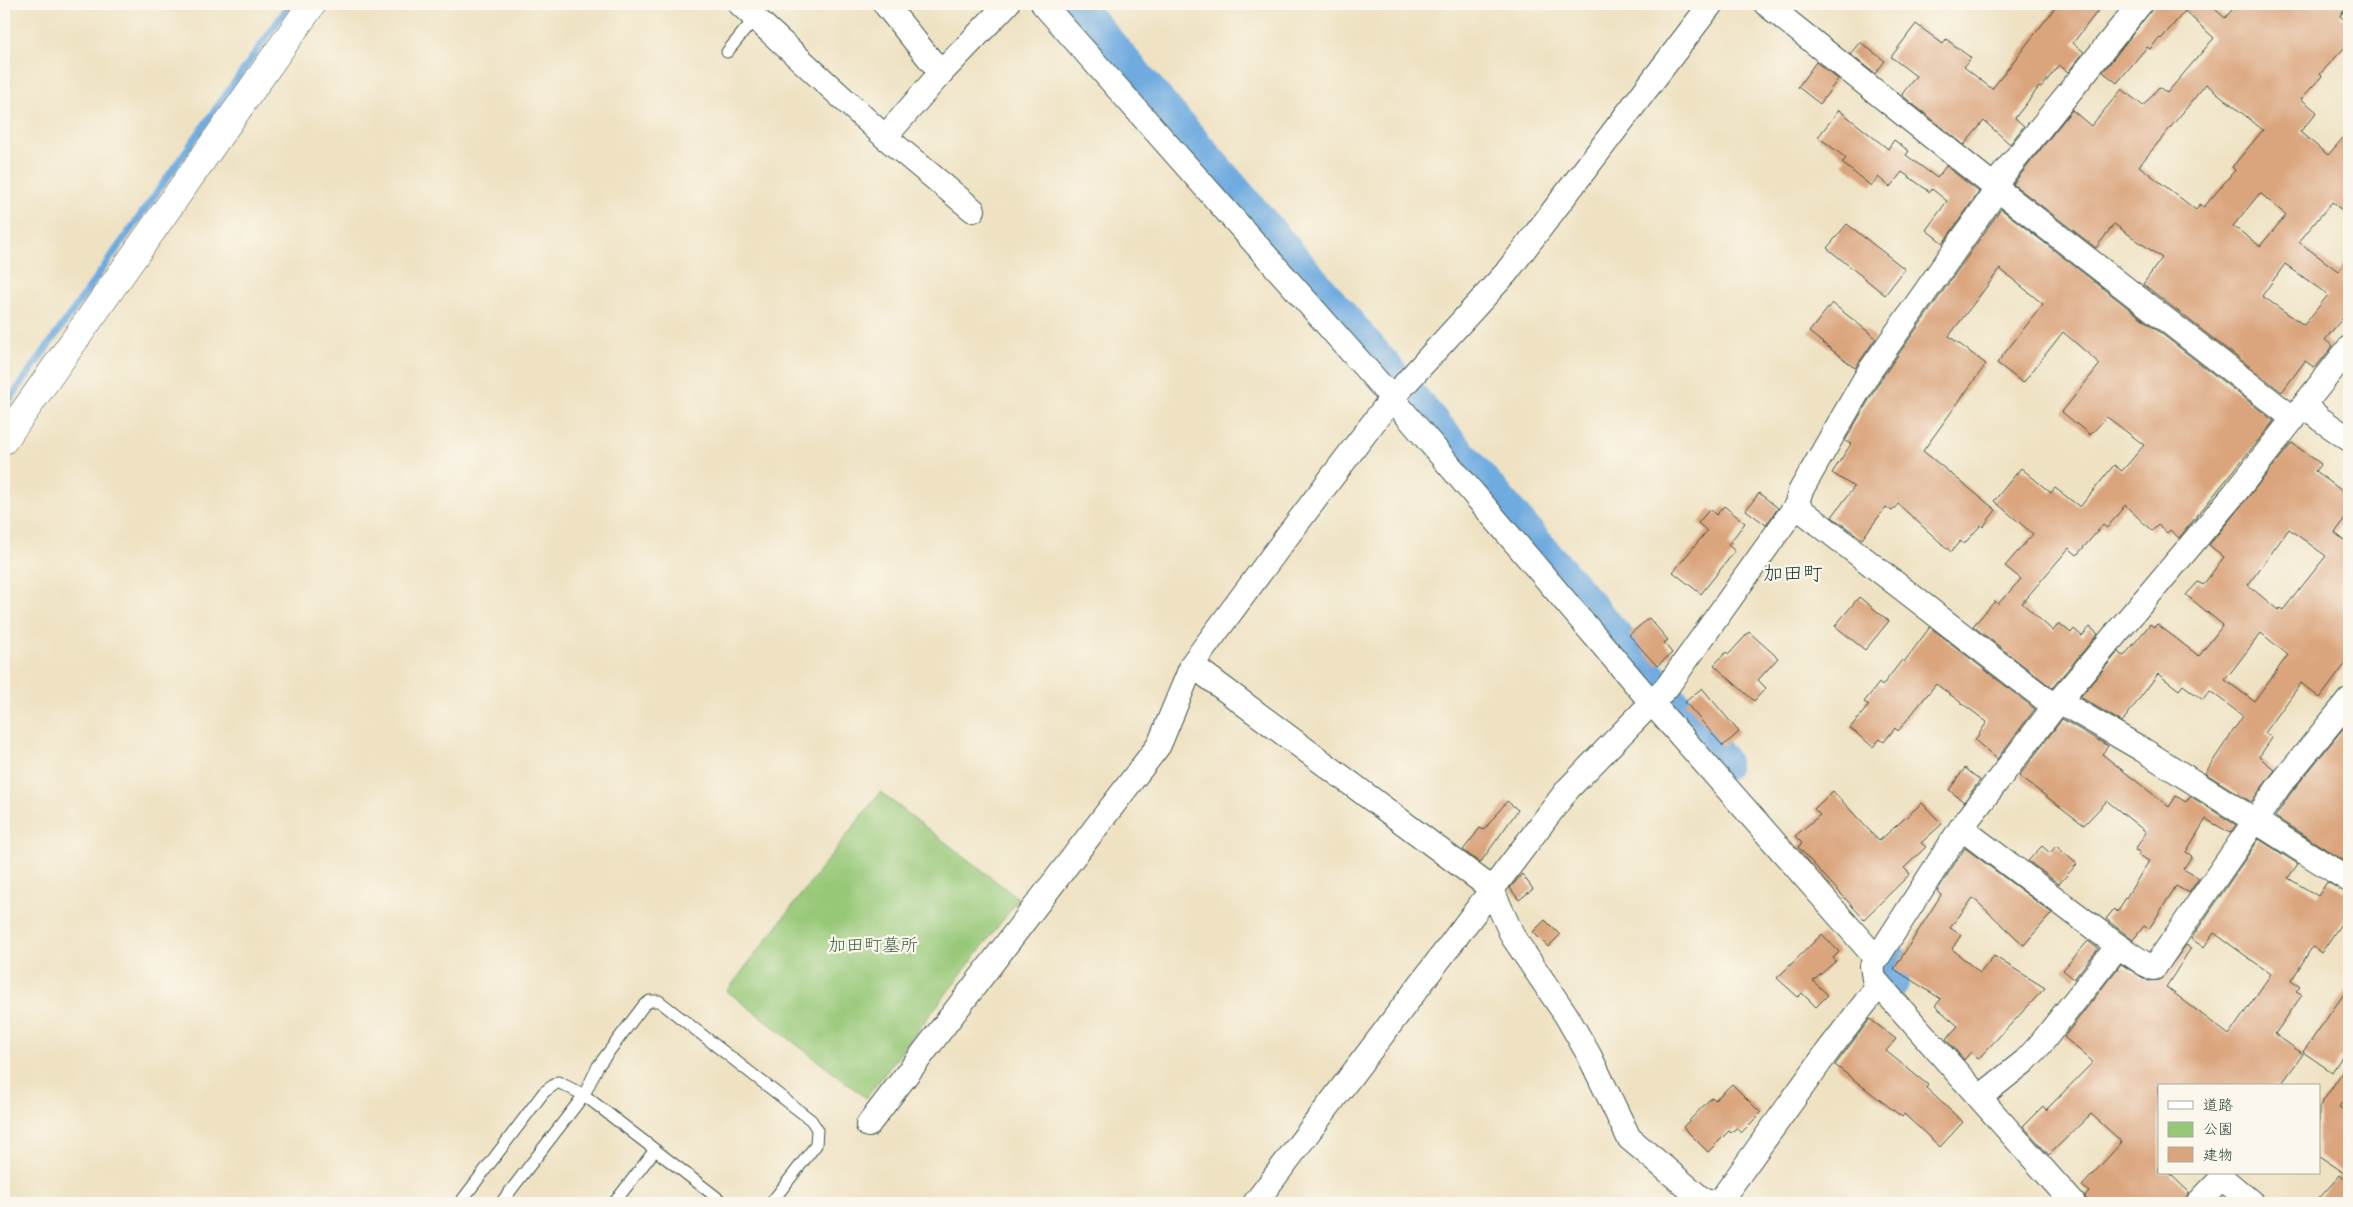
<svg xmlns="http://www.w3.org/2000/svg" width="2353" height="1207" font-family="'Indie Flower','Klee One',sans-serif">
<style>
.green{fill:#97c878;stroke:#5b8256}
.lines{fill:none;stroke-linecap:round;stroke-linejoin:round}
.stream{stroke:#6fabe0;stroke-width:7}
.river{stroke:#6fabe0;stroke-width:40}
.building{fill:#daa47d;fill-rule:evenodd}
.service-casing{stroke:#3e5649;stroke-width:13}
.minor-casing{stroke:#3e5649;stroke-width:26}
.tertiary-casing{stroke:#3e5649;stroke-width:29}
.service{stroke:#fff;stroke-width:11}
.minor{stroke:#fff;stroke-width:24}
.tertiary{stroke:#fff;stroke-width:28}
.labels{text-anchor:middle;stroke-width:4.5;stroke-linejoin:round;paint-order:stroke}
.park-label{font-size:18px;fill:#3d6045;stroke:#fbf7ec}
.quarter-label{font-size:20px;fill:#1f3d34;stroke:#fbf7ec}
</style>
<rect width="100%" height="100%" fill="#fbf7ec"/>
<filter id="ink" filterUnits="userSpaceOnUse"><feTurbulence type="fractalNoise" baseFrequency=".02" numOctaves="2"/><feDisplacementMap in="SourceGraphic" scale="10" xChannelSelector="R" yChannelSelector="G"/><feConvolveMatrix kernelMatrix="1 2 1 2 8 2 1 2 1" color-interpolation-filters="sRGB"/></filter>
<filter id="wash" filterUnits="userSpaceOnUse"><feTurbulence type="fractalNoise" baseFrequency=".0096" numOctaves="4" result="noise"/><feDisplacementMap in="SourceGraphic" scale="20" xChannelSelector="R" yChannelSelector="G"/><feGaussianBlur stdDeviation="1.12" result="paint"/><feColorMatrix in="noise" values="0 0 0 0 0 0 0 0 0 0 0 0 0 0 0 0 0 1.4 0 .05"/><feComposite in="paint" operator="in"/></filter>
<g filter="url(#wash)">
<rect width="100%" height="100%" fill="#efe2c3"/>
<polygon class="green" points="880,792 1019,899 866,1098 727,991"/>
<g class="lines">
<g class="stream">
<polyline points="4,408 290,4"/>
<polyline points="1890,966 1892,956 1897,949"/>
</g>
<g class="river">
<polyline points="1071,4 1720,763"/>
<polyline points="1889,982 1889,962"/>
</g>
</g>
<g id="blocks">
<g class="building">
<polygon points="2058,4 2103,4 2073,43 2084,52 2068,72 2059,65 2041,88 2039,87 2015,118 2024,126 2010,144 1984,121 1964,145 1903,96 1902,94 1916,76 1891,57 1916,24 1943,44 1946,39 1971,58 1964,67 1992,89"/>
<path d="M2156 4H2209L2225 18 2237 4H2349L2340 16 2349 24V43L2320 74 2322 76 2301 99 2317 112 2300 132 2328 155 2349 131V216L2332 202 2299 242 2338 271 2349 257V310L2325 340 2333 346 2315 368 2305 361 2282 392 2143 284 2162 258 2114 224 2096 248 2013 184 2072 110 2091 126 2122 89 2143 106 2159 87 2167 93 2214 38 2185 11 2161 39 2159 38 2150 49 2147 47 2117 83 2103 72ZM2206 84 2263 130 2232 167 2235 170 2204 207 2200 204 2196 210 2139 166ZM2260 193 2286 215 2260 246 2233 226ZM2285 264 2328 295 2304 325 2262 296Z"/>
<polygon points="1860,42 1885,61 1875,74 1850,54"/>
<polygon points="1816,62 1838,79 1820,104 1798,87"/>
<polygon points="1839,110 1888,149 1894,140 1909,151 1906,155 1937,178 1946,166 1979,192 1943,243 1926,230 1947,201 1932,189 1930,192 1902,172 1890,187 1878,177 1871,186 1842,163 1846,158 1818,137"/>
<polygon points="2001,209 2274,421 2179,538 2170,530 2167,533 2158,525 2152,531 2125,505 2107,528 2103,525 2077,555 2069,548 2022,603 2053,631 2059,623 2071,633 2074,629 2082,636 2090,627 2098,634 2052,688 1973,626 1995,601 1998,604 2021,579 2005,566 2033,534 1994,501 2021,468 2051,493 2055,488 2080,507 2114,465 2122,471 2144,445 2107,417 2090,435 2062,412 2100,364 2063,332 2023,383 1997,363 2043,304 2000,269 1949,336 1986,364 1923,451 1996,510 1983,527 1981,525 1964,544 1960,541 1951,552 1898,504 1892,511 1886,507 1862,539 1832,517 1854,487 1832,473 1851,444 1845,441 1881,379"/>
<polygon points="1847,224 1905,269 1885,295 1827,248"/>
<polygon points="1832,303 1876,338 1855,368 1809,332"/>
<path d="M2292 443 2321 464 2315 471 2349 496V513L2335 533 2349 544V659L2320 698 2301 683 2265 733 2272 738 2259 757 2275 770 2251 802 2205 773 2243 716 2210 691 2203 700 2183 685 2179 690 2158 674 2122 722 2080 697 2118 652 2124 656 2150 624 2154 627 2157 624 2199 656 2223 625 2186 595 2198 582 2203 585 2224 557 2209 545ZM2289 529 2326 556 2283 610 2280 608 2278 610 2248 585ZM2261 633 2288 655 2254 701 2225 680Z"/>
<polygon points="1759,493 1778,508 1766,525 1746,510"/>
<polygon points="1724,506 1745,523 1728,545 1735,551 1701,594 1673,572 1707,531 1698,523 1710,509 1716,515"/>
<polygon points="1859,597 1889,621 1865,650 1835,626"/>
<polygon points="1649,618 1668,640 1664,643 1672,653 1657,666 1629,635"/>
<polygon points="1930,627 2035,709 1997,759 1975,740 1987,722 1936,684 1898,731 1895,728 1884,742 1880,739 1873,747 1850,728 1869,705 1864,702 1879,683 1882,686 1902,660 1904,662"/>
<polygon points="1749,632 1778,658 1758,680 1766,688 1754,701 1714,665 1726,652 1729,654"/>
<polygon points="1702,688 1739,732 1723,746 1685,702"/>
<polygon points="2062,719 2108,746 2102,754 2169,807 2176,796 2186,802 2190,796 2236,825 2230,833 2206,819 2186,852 2192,856 2183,869 2199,878 2189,893 2176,886 2149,929 2144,926 2133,940 2106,919 2114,909 2117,912 2149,861 2138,855 2140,852 2135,850 2146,832 2107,801 2084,825 2019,776"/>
<polygon points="2349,721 2349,864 2275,817 2290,794"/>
<polygon points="1965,768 1980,780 1964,802 1949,790"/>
<polygon points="1833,791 1879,841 1922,803 1942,824 1921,843 1926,847 1904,868 1910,874 1864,919 1798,847 1802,843 1795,836 1820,815 1814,809"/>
<polygon points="1507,801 1518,810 1480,863 1463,850 1480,828 1484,830"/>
<polygon points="2259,839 2298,864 2288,878 2318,896 2327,882 2349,894 2349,912 2321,953 2314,947 2311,949 2291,981 2300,987 2296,992 2302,995 2275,1034 2303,1054 2280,1086 2159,1086 2159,1173 2169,1173 2189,1192 2185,1203 2086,1203 2085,1196 2089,1192 2082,1186 2122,1142 2091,1114 2049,1155 2023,1126 2043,1106 2046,1110 2093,1062 2064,1037 2121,964 2148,981 2160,980 2186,945 2191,948 2166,987 2229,1035 2271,974 2214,933 2204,947 2191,939"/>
<polygon points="2042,846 2050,853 2056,846 2077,864 2059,884 2028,861"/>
<polygon points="1965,848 2052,913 2024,945 1973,898 1950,928 1961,935 1952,949 1980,973 1994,956 2045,988 1978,1059 1971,1052 1964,1060 1946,1039 1958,1026 1935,1006 1941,999 1894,969 1941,895 1937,891"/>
<polygon points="1522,874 1533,889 1519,900 1510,888"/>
<polygon points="1545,920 1560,935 1548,947 1533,932"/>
<polygon points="1822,934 1839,952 1833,958 1836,961 1813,981 1828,995 1816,1007 1802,993 1798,997 1777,978"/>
<polygon points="2088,941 2098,949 2074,979 2063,970"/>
<polygon points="2349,987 2349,1046 2332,1072 2303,1052"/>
<polygon points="1870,1019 1896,1039 1886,1051 1928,1085 1926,1088 1963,1122 1940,1147 1904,1114 1902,1117 1835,1065"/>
<polygon points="2349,1062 2349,1092 2339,1107 2349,1114 2349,1176 2319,1156 2319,1107"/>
<polygon points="1732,1084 1761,1113 1741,1133 1736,1128 1731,1133 1729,1131 1708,1152 1683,1127 1712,1097 1715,1100"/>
<polygon points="2340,1175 2349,1183 2349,1203 2315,1203"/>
</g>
</g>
</g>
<g filter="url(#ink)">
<use href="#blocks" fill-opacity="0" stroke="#3e5649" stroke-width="1"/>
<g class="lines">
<defs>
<g id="service">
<polyline points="727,52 755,18"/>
<polyline points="460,1203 544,1092 558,1082 584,1095 598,1066 644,1005 650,1001 659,1001 811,1120 817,1129 816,1145 771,1203"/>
<polyline points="501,1203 584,1095 724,1203"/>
<polyline points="614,1203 655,1150"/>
</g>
<g id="minor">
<polyline points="740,4 885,137 973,210"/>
<polyline points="885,4 941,73"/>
<polyline points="1043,4 1392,398 1652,703 1876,958"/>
<polyline points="1766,4 1996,188 2294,419"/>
<polyline points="885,137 941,73 1007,4"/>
<polyline points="2305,405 2320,419 2349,439"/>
<polyline points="1796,506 2055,707"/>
<polyline points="1192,665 1492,889"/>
<polyline points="2059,701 2143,750 2349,880"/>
<polyline points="1961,828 2118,946"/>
<polyline points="1492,890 1513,937 1566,1015 1589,1055 1629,1138 1704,1201 1714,1203 1723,1197 1828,1051 1879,985"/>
<polyline points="1980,1097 2025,1061 2039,1046 2118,946 2145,964 2154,968 2279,786 2349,700"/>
<polyline points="868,1125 1159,745 1193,663 1285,539 1392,398 1506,273 1711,4"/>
<polyline points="1255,1203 1568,789 1667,687 1796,506 1801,490 1869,372 1990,200 2001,177 2140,4"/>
<polyline points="2073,1203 1874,979 1872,966 1961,828 2059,701 2234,494 2349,348"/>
<polyline points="2198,1203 2222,1178 2252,1203"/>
</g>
<polyline id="tertiary" points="4,440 312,4"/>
</defs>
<use href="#service" class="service-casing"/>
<use href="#minor" class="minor-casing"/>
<use href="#tertiary" class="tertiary-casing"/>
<use href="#service" class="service"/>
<use href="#minor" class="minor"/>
<use href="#tertiary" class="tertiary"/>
</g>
</g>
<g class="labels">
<g class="park-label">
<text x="873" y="951">加田町墓所</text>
</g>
<g class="quarter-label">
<text x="1793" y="580">加田町</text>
</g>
</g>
<rect width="2353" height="1207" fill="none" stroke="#fbf7ec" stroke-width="20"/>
<rect x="2158" y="1084" width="162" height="90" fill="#fbf7ec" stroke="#a3ada2"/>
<rect x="2168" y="1101" width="25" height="8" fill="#ffffff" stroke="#a3ada2"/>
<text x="2203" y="1110" font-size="15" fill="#1f3d34">道路</text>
<rect x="2168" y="1122" width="25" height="15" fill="#97c878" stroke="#a3ada2"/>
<text x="2203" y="1134" font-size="15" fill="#1f3d34">公園</text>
<rect x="2168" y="1147" width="25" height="15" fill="#daa47d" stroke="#a3ada2"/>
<text x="2203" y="1160" font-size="15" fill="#1f3d34">建物</text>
</svg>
